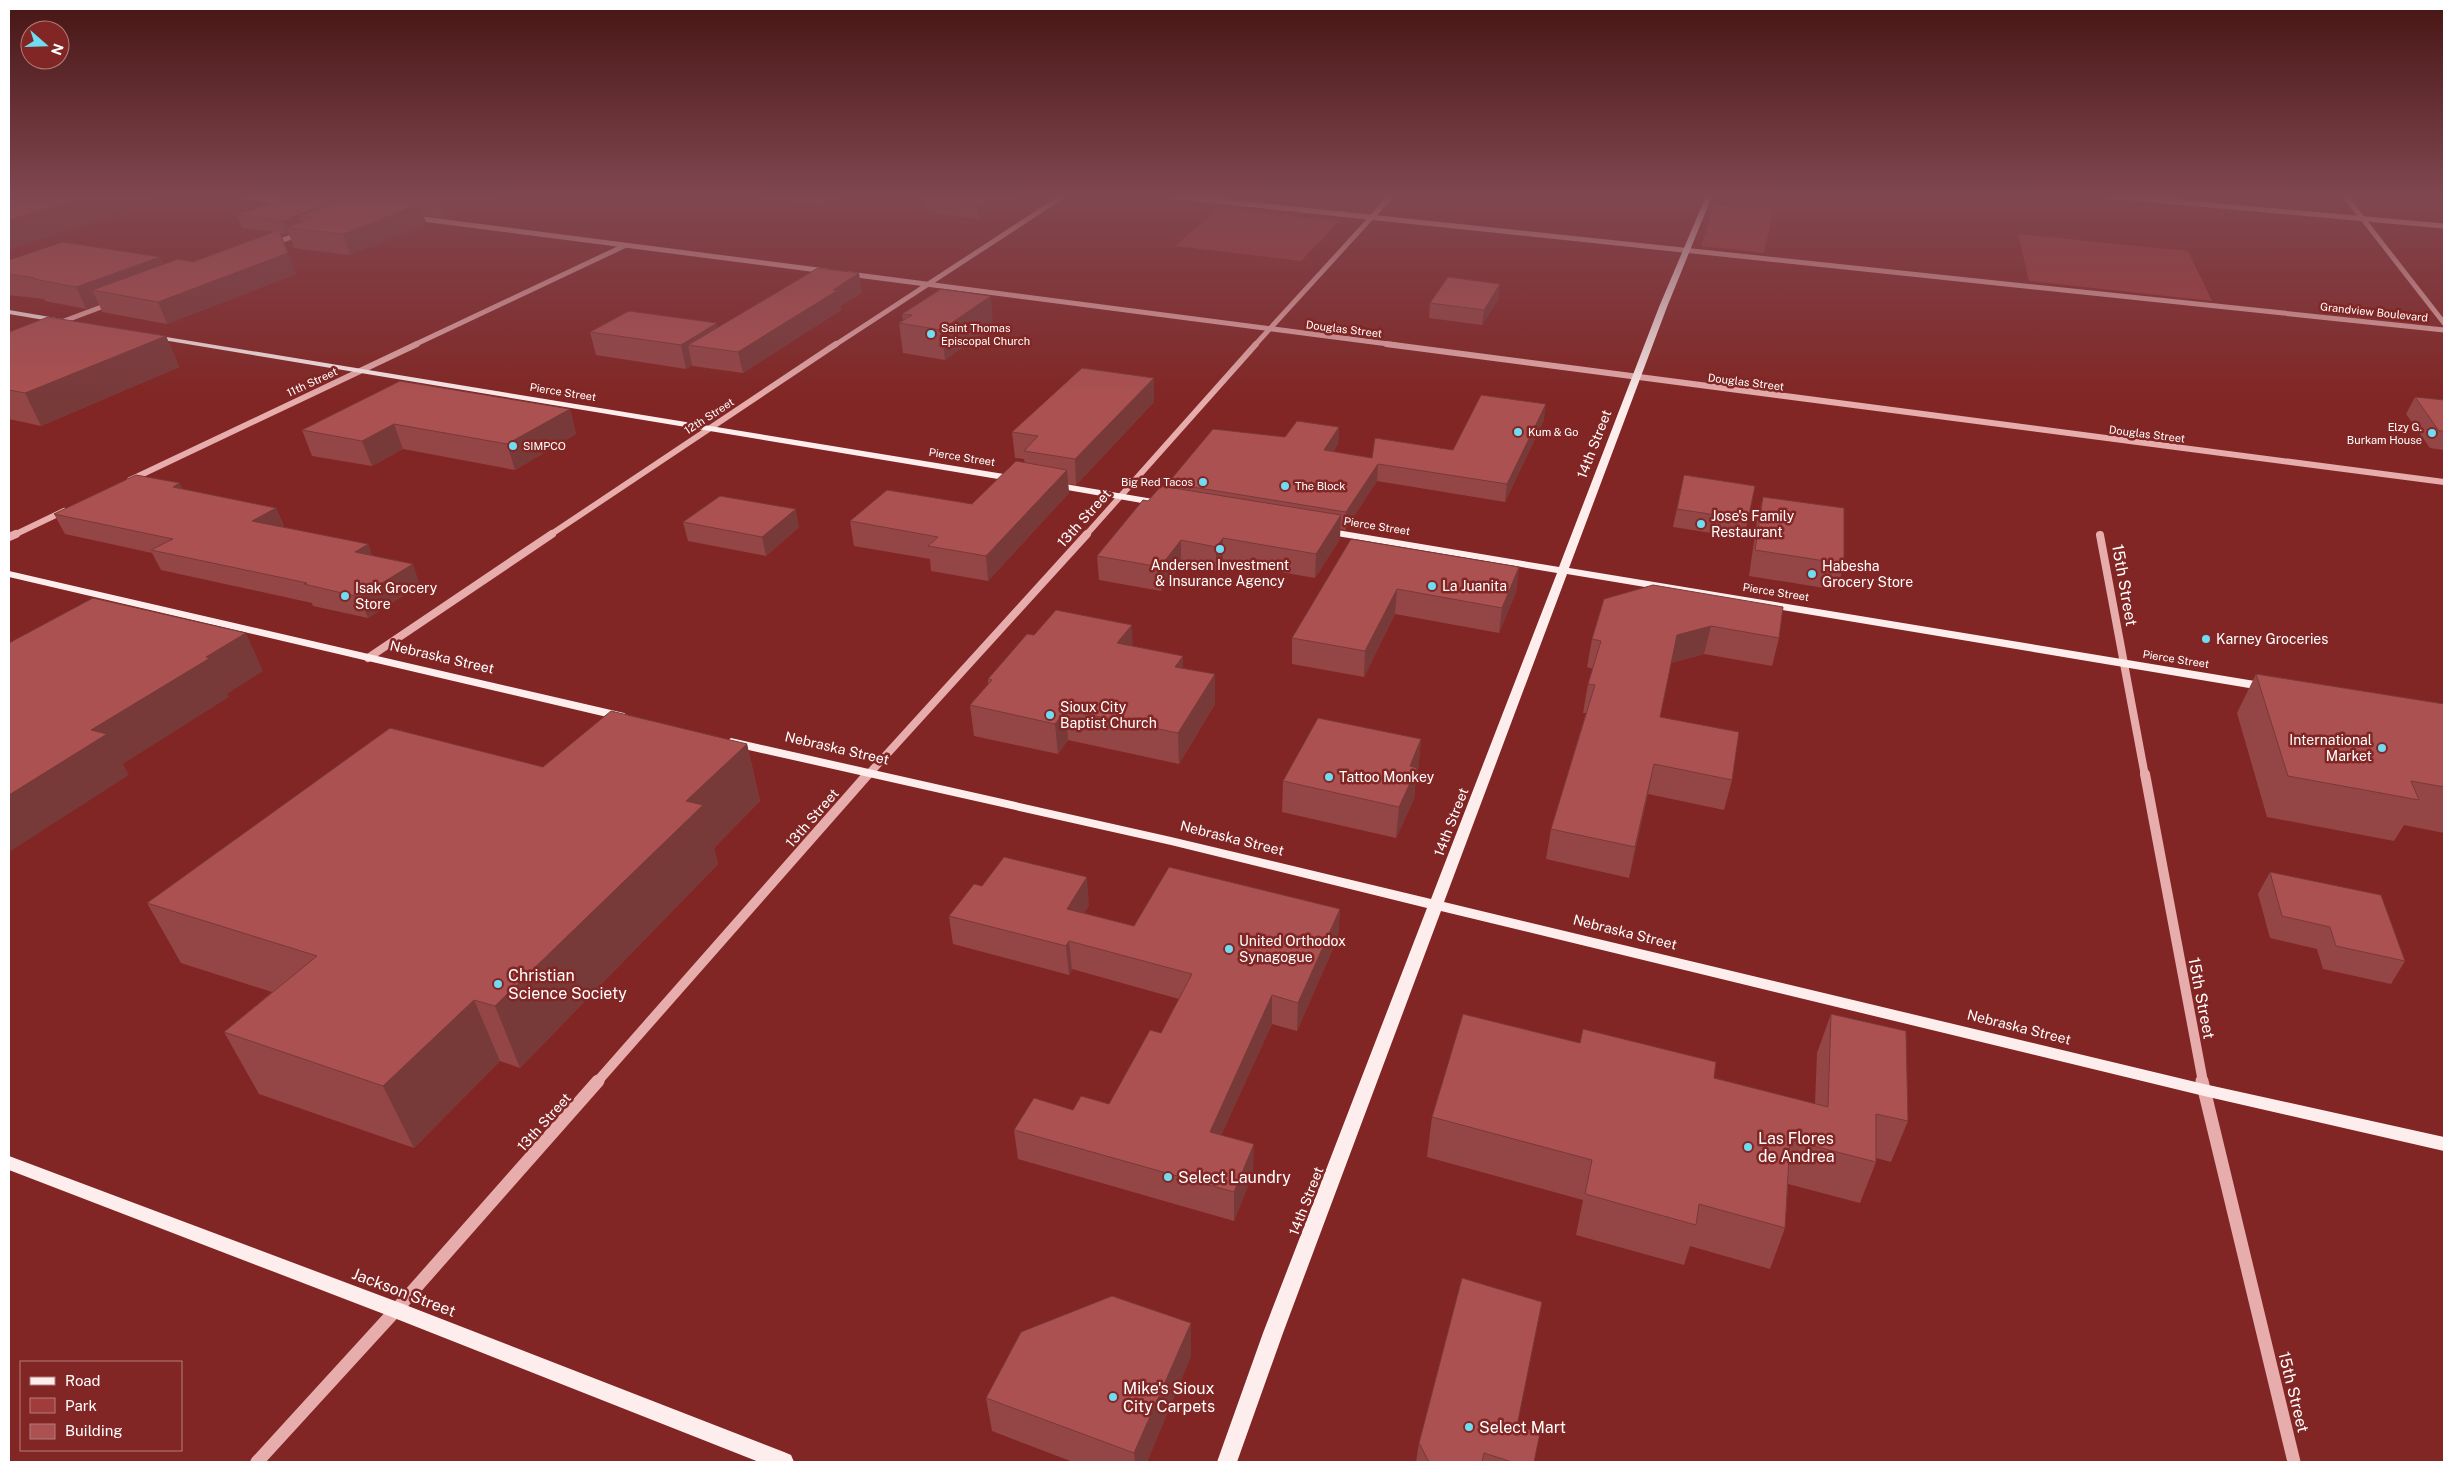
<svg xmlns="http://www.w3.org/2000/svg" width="2453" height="1471" font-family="'Public Sans',sans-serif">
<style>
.green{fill:#a03c3c}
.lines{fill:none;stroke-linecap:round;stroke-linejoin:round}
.minor-far4{stroke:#e7acac;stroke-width:5}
.minor-far3{stroke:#e7acac;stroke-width:6}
.minor-far2{stroke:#e7acac;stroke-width:8}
.minor-far1{stroke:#e7acac;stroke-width:10}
.minor{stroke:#e7acac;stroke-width:13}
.major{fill:#fdeeed;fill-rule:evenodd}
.wall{fill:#944646}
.shaded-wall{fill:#783939}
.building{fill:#ac5151;stroke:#783939}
.poi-dot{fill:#70dcf1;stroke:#812624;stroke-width:2}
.labels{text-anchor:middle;stroke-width:5;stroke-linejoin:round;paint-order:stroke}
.far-street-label{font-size:11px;fill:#fff;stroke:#812624}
.far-poi-label{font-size:11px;fill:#fff;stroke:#812624;text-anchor:start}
.street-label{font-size:14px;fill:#fff;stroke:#812624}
.poi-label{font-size:14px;fill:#fff;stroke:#812624;text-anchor:start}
.near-street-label{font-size:16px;fill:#fff;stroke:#812624}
.near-poi-label{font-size:16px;fill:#fff;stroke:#812624;text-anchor:start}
</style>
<rect width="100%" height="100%" fill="#812624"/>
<g class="green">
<polygon points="1714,205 1773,210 1764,253 1701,246"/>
<polygon points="1219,208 1339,221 1301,261 1175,246"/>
<polygon points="2018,234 2188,251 2212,301 2029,281"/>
</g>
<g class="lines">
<g class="minor-far4">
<polyline points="241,196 288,202"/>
<polyline points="1169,196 2444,330"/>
<polyline points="2109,196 2444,226"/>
<polyline points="2345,196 2444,323"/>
<polyline points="415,218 826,271"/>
<polyline points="272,244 302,233"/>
<polyline points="849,274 1396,345"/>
<polyline points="56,324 112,303"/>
<polyline points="414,345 624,246"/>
<polyline points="835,345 1063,196"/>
<polyline points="1255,345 1391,196"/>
</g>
<g class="minor-far3">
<polyline points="1386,344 2444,482"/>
<polyline points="130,480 417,344"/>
<polyline points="14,535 64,511"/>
<polyline points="550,535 836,344"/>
<polyline points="1086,535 1256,344"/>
</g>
<g class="minor-far2">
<polyline points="2100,535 2145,776"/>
<polyline points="9,537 16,534"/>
<polyline points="368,658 552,534"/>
<polyline points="867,776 1087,534"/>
</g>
<g class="minor-far1">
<polyline points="2145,774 2203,1082"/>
<polyline points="597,1082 868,774"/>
</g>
<g class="minor">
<polyline points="2202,1081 2294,1462"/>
<polyline points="257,1462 396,1310 598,1081"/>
</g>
<g class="major">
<polygon points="1706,196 1712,196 1667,307 1569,568 2267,683 2273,687 2267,691 1567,574 1444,902 2204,1084 2444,1137 2444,1151 2204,1096 1441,911 1283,1333 1237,1462 1217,1462 1263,1333 1427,908 1171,845 731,746 725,742 731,738 1171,837 1431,899 1557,573 1325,534 1320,531 1325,528 1559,567 1659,307"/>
<polygon points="9,310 62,319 66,321 62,323 9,314"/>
<polygon points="148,334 1016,476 1021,479 1016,482 151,338 148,338"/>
<polygon points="1053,482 1159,500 1164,503 1159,506 1050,487 1050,483"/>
<polygon points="9,571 624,713 630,717 624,721 9,577"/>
<polygon points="9,1156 403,1304 784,1452 791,1455 794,1462 759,1462 389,1316 9,1170"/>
</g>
</g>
<g class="wall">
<polygon points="316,196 499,196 443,218 424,215 426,224 350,255 294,248 289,234 287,234 280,233 296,274 167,324 102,312 99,304 86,309 45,301 44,299 9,295 9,260 160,257 163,264 193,262 273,232 242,228 237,215 316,198"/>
<polygon points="758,196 843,196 824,206 758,198"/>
<polygon points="1017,196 979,219 927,212 925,199"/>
<polygon points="862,293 840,306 841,310 743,373 693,366 692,365 686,369 596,355 590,332 718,327"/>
<polygon points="1499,298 1482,325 1429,318 1430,303"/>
<polygon points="902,314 993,325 945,360 903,353 899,323 903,321"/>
<polygon points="9,332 166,336 179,367 41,426 9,419"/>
<polygon points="1154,378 1154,402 1076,485 1068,484 1069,493 988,581 931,571 930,559 854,546 850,521 972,504 1025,463 1024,459 1015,458 1012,432"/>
<polygon points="2415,397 2444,400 2444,450 2430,448 2406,414"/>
<polygon points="570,409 576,434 515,470 403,449 372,466 312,456 302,430"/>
<polygon points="1544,420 1505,502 1377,481 1345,530 1340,529 1340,539 1315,578 1223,562 1216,571 1181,564 1161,591 1099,580 1097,556 1148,501 1168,487 1168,483 1285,437 1339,427 1338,444 1333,452 1372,458 1453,450"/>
<polygon points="1684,475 1755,486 1744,538 1673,527"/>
<polygon points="183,489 276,508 284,527 368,544 372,556 420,585 368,618 313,606 312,603 161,570 152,553 65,534 54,514"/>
<polygon points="1763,497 1844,564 1837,590 1749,576 1757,521"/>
<polygon points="683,522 799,527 766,556 688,541"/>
<polygon points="1351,539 1519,567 1516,592 1499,633 1395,614 1364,677 1292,664 1292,638"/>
<polygon points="1604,599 1779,638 1772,666 1704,654 1671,663 1660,717 1732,780 1724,810 1648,794 1629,878 1546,859 1551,829 1586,713 1583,713 1588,684 1593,669 1587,667 1592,639"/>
<polygon points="1034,635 1133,646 1183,656 1183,668 1215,704 1179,764 1068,740 1058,754 974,736 970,705 988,684 988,679"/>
<polygon points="2256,674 2444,704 2444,833 2404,825 2394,841 2267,817 2237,713"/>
<polygon points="1421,739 1418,770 1416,776 1414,799 1396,838 1282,812 1283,781"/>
<polygon points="747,744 760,801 714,848 718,864 520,1068 500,1061 414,1148 259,1094 224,1032 272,992 181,963 147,903 543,767"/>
<polygon points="2270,872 2405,961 2391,984 2323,969 2317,949 2270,938 2258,894"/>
<polygon points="982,886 1089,905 1084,913 1134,926 1340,909 1338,937 1297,1031 1272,1024 1221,1135 1253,1173 1234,1221 1018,1159 1014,1130 1073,1110 1109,1104 1161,1033 1179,999 1072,969 1069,975 953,944 949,916"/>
<polygon points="1831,1014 1908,1121 1891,1162 1876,1158 1876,1162 1860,1203 1788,1184 1785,1228 1770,1269 1690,1246 1684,1265 1576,1235 1583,1200 1427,1157 1432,1117 1714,1078 1815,1104 1817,1053"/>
<polygon points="1191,1323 1191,1356 1147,1462 1073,1462 992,1431 986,1398"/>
<polygon points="1517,1426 1534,1462 1416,1462 1419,1443"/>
</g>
<g class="shaded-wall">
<polygon points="88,196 152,196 153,199 106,214 108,217 9,250 9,220"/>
<polygon points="357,196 375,196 377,201 361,207"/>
<polygon points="437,196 499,196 443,218"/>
<polygon points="823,196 843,196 824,206"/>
<polygon points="994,196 1017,196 979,219 978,205"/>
<polygon points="338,200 343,214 313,218 298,216 303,229 287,228 289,234 287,234 282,221"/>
<polygon points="420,204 426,224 350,255 343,234"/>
<polygon points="288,253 296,274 167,324 158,302"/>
<polygon points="160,257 169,278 92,290 99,304 86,309 76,287"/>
<polygon points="859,273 862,293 840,306 841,310 743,373 738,352 833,290"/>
<polygon points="1500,284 1499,298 1482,325 1484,310"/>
<polygon points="991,296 993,325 945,360 941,330"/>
<polygon points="717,323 722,346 688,345 692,365 686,369 681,345"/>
<polygon points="166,336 179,367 41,426 25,393"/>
<polygon points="1154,378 1154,402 1076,485 1075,459"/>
<polygon points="1546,404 1544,420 1505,502 1507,484"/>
<polygon points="570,409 576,434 515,470 507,444"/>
<polygon points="394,424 403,449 372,466 362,441"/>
<polygon points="1339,427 1338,444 1323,467 1324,450"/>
<polygon points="1378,464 1377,481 1345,530 1346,512"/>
<polygon points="1067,470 1069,493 988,581 986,556"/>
<polygon points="180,483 189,503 173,487"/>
<polygon points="276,508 284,529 252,521"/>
<polygon points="796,509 799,527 766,556 762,537"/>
<polygon points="1341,515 1340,539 1315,578 1316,554"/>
<polygon points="1223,538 1223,562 1216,571 1216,547"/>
<polygon points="1181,540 1181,564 1161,591 1160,567"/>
<polygon points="368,544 376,565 355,552"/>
<polygon points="413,564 420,585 368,618 359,597"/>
<polygon points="1519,567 1516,592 1499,633 1502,608"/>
<polygon points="1397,589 1395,614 1364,677 1365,651"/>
<polygon points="1132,625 1133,654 1117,643"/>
<polygon points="1711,626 1704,654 1671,663 1677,635"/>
<polygon points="246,633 263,671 227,694 229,697 123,764 129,775 9,852 9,795 91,730 206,657"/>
<polygon points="1183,656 1183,685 1175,667"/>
<polygon points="1215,674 1215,704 1179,764 1178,733"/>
<polygon points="1066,710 1068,740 1058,754 1055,724"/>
<polygon points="1421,739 1418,770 1416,776 1414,799 1396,838 1399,807 1410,766"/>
<polygon points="747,744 760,801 714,848 718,864 520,1068 495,1006 686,801"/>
<polygon points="1654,764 1648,794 1629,878 1635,847"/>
<polygon points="1087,877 1089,905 1069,937 1067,909"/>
<polygon points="1340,909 1338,937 1297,1031 1298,1003"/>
<polygon points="1069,941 1072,969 1069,975 1066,946"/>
<polygon points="1272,995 1272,1024 1210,1160 1210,1132"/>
<polygon points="474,1000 500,1061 414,1148 383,1086"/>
<polygon points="1254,1144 1253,1173 1234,1221 1234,1192"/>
<polygon points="1191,1323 1191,1356 1147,1462 1135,1462 1134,1453"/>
</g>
<g class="building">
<polygon points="9,196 88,196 9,220"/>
<polygon points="292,196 302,196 338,200 282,221 237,215"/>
<polygon points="355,196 420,204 343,234 287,228 313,218 298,216"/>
<polygon points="932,196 994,196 978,205 925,199"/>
<polygon points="279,230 288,253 158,302 92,290 178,259 193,262"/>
<polygon points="63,242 160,257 76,287 34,279 35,278 9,274 9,260"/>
<polygon points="818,268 859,273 833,290 838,290 738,352 688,345"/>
<polygon points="1448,277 1500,284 1484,310 1430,303"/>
<polygon points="941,289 991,296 941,330 899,323 912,315 902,314"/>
<polygon points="629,311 717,323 681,345 590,332"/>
<polygon points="48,317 166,336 25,393 9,390 9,332"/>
<polygon points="1082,368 1154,378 1075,459 1024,451 1038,436 1012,432"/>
<polygon points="400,381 570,409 507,444 394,424 362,441 302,430"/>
<polygon points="1481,395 1546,404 1507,484 1378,464 1346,512 1168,483 1213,429 1285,437 1297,421 1339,427 1324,450 1372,458 1375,438 1453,450"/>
<polygon points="2415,397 2444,400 2444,431 2439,431"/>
<polygon points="1016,461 1067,470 986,556 928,546 938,537 850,521 887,490 972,504"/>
<polygon points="136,475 180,483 173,487 276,508 252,521 368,544 355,552 413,564 359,597 304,584 307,583 151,550 173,539 54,514"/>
<polygon points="1684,475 1755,486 1748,520 1677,509"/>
<polygon points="1161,486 1341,515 1316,554 1223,538 1216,547 1181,540 1160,567 1097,556 1143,500 1148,501"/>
<polygon points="720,496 796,509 762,537 683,522"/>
<polygon points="1763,497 1844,508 1844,564 1755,550"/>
<polygon points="1351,539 1519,567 1502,608 1397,589 1365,651 1292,638"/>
<polygon points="1653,585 1783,607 1779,638 1711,626 1677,635 1660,717 1739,732 1732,780 1654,764 1635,847 1551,829 1595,685 1588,684 1601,641 1592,639 1604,599"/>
<polygon points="93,598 246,633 206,657 210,658 91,730 107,734 9,795 9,643"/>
<polygon points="1056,610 1132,625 1117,643 1183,656 1175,667 1215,674 1178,733 1066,710 1055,724 970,705 992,680 988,679 1027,634 1034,635"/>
<polygon points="2256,674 2444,704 2444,787 2411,781 2419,800 2288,776"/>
<polygon points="611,711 747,744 686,801 703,805 495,1006 474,1000 383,1086 224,1032 317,956 147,903 390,728 543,767"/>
<polygon points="1318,718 1421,739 1410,766 1417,768 1399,807 1283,781"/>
<polygon points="1004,857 1087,877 1067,909 1134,926 1169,867 1340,909 1298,1003 1272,995 1210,1132 1254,1144 1234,1192 1014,1130 1034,1098 1073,1110 1081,1096 1109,1104 1150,1030 1161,1033 1192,974 1069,941 1066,946 949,916 974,884 982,886"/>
<polygon points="2270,872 2381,895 2405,961 2336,946 2330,927 2282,916"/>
<polygon points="1463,1014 1580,1043 1583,1029 1716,1062 1714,1078 1828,1107 1831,1014 1906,1031 1908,1121 1876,1114 1876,1162 1790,1140 1785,1228 1699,1204 1696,1225 1585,1194 1592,1160 1432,1117"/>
<polygon points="1462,1278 1542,1302 1517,1426 1540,1433 1534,1462 1512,1462 1484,1453 1482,1462 1429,1462 1419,1443"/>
<polygon points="1112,1296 1191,1323 1134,1453 986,1398 1021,1332"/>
</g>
<linearGradient id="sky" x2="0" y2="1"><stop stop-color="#471514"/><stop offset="0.49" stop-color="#804750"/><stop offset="1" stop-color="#804750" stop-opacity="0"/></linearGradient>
<rect width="2453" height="402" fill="url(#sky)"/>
<g class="poi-dot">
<circle cx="931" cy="334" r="5"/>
<circle cx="1518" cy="432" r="5"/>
<circle cx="2432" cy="433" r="5"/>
<circle cx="513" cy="446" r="5"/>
<circle cx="1203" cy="482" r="5"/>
<circle cx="1285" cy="486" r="5"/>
<circle cx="1701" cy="524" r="5"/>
<circle cx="1220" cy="549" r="5"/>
<circle cx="1812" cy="574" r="5"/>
<circle cx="1432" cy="586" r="5"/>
<circle cx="345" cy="596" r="5"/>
<circle cx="2206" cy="639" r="5"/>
<circle cx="1050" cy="715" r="5"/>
<circle cx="2382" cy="748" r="5"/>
<circle cx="1329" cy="777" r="5"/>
<circle cx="1229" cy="949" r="5"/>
<circle cx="498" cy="984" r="5"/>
<circle cx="1748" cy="1147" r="5"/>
<circle cx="1168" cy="1177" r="5"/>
<circle cx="1113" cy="1397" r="5"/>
<circle cx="1469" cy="1427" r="5"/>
</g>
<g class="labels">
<g class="far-street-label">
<text transform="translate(2374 312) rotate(6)" y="4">Grandview Boulevard</text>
<text transform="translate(1344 329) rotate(7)" y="4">Douglas Street</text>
<text transform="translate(312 382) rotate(-25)" y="4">11th Street</text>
<text transform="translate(1746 382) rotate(7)" y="4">Douglas Street</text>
<text transform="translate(563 392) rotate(9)" y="4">Pierce Street</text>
<text transform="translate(709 416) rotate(-33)" y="4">12th Street</text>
<text transform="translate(2147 434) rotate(7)" y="4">Douglas Street</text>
<text transform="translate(962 457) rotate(9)" y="4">Pierce Street</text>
<text transform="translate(1377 526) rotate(9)" y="4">Pierce Street</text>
<text transform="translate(1776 592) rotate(9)" y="4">Pierce Street</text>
<text transform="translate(2176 659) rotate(9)" y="4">Pierce Street</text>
</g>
<g class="far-poi-label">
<text x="941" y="332">Saint Thomas<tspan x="941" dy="13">Episcopal Church</tspan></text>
<text x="2422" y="431" text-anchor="end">Elzy G.<tspan x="2422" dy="13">Burkam House</tspan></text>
<text x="1528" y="436">Kum &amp; Go</text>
<text x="523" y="450">SIMPCO</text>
<text x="1193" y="486" text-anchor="end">Big Red Tacos</text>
<text x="1295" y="490">The Block</text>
</g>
<g class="street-label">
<text transform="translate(1594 444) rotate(-69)" y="5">14th Street</text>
<text transform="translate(1084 518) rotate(-48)" y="5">13th Street</text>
<text transform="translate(442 657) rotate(13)" y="5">Nebraska Street</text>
<text transform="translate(837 748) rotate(13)" y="5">Nebraska Street</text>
<text transform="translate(812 818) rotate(-49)" y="5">13th Street</text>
<text transform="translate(1451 822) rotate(-69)" y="5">14th Street</text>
<text transform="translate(1232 838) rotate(14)" y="5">Nebraska Street</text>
<text transform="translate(1625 932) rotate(14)" y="5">Nebraska Street</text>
<text transform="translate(2019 1027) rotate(14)" y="5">Nebraska Street</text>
<text transform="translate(544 1122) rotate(-48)" y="5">13th Street</text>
<text transform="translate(1306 1201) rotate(-69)" y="5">14th Street</text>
</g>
<g class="poi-label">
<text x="1711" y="521">Jose's Family<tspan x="1711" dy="16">Restaurant</tspan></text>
<text x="1220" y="570" text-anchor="middle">Andersen Investment<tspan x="1220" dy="16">&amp; Insurance Agency</tspan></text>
<text x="1822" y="571">Habesha<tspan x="1822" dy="16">Grocery Store</tspan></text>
<text x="1442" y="591">La Juanita</text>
<text x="355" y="593">Isak Grocery<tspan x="355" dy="16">Store</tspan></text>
<text x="2216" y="644">Karney Groceries</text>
<text x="1060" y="712">Sioux City<tspan x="1060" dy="16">Baptist Church</tspan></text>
<text x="2372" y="745" text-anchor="end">International<tspan x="2372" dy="16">Market</tspan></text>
<text x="1339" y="782">Tattoo Monkey</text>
<text x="1239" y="946">United Orthodox<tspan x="1239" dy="16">Synagogue</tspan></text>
</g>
<g class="near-street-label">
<text transform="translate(2125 585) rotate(80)" y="6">15th Street</text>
<text transform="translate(2202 998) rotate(79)" y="6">15th Street</text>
<text transform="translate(404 1292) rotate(21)" y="6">Jackson Street</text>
<text transform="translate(2294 1392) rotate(76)" y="6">15th Street</text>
</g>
<g class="near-poi-label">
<text x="508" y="981">Christian<tspan x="508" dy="18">Science Society</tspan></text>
<text x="1758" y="1144">Las Flores<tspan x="1758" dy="18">de Andrea</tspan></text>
<text x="1178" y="1183">Select Laundry</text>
<text x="1123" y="1394">Mike's Sioux<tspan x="1123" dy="18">City Carpets</tspan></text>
<text x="1479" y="1433">Select Mart</text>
</g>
</g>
<rect width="2453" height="1471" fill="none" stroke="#ffffff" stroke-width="20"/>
<rect x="20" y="1361" width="162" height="90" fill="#812624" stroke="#b37d7c"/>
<rect x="30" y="1377" width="25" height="8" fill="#fdeeed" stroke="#b37d7c"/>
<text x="65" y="1386" font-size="15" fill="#ffffff">Road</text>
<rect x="30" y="1398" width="25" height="15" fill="#a03c3c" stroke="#b37d7c"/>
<text x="65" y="1411" font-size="15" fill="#ffffff">Park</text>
<rect x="30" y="1424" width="25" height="15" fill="#ac5151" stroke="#b37d7c"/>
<text x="65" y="1436" font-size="15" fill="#ffffff">Building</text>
<g transform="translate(45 45) rotate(110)"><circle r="24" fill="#812624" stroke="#b37d7c"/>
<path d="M0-4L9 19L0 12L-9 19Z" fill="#70dcf1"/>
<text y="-8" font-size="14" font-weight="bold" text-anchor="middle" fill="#ffffff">N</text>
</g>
</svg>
